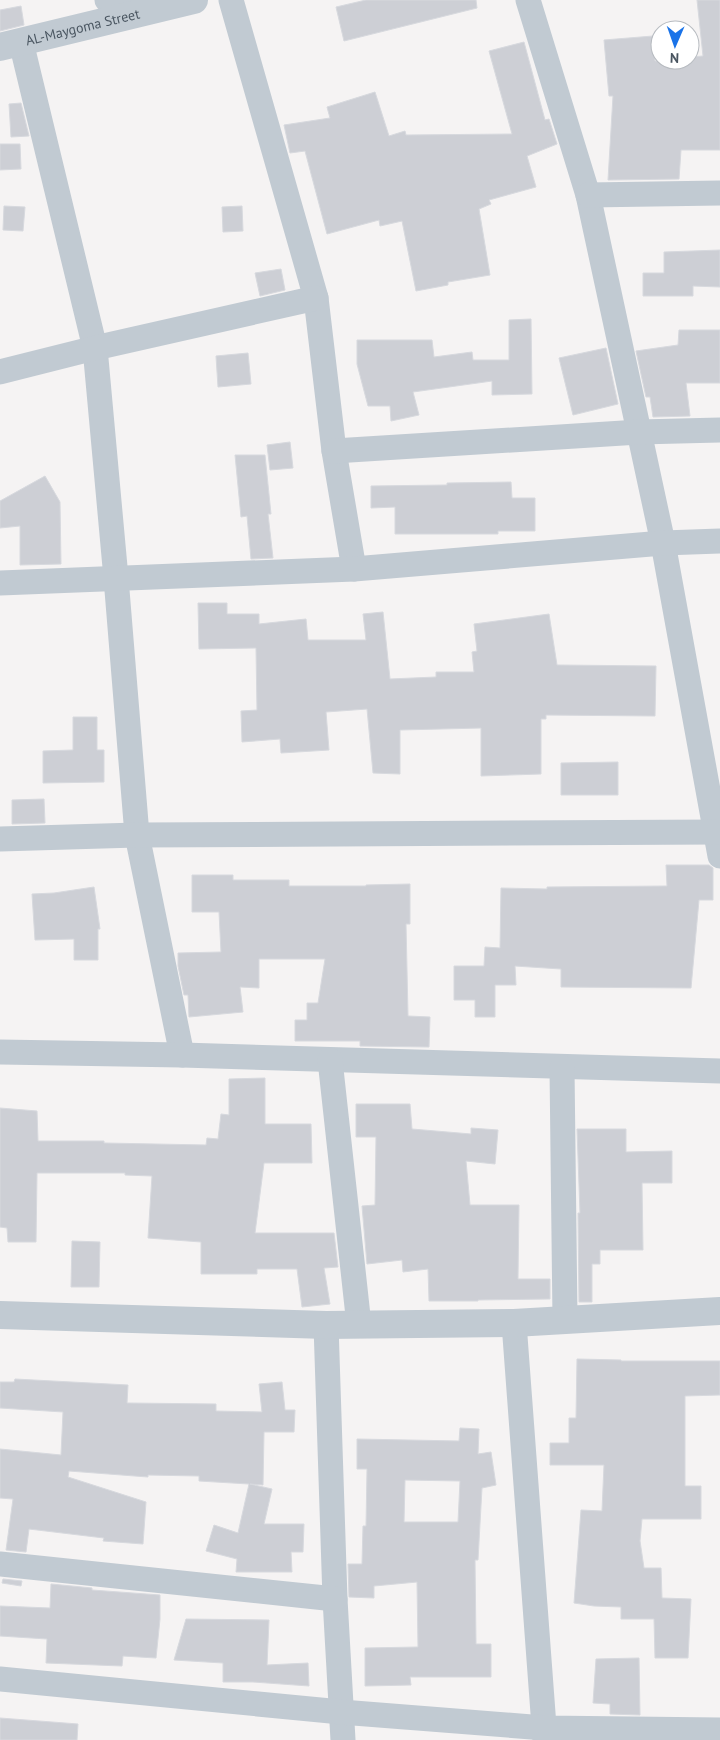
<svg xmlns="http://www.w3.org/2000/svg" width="720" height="1740" font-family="'PT Sans',sans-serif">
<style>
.building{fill:#cdcfd5;stroke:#d7d9de;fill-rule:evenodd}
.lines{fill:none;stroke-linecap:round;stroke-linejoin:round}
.minor{stroke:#c1cad2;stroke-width:25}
.tertiary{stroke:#c1cad2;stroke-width:28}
.labels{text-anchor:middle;stroke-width:4.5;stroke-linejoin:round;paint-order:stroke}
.street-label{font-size:14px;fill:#4a5661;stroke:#fff}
</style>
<rect width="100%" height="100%" fill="#f5f3f3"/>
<g class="building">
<polygon points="366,0 476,0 477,8 344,41 336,7"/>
<polygon points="697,0 720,0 720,150 681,150 679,179 608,180 613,96 609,96 604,40 653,36 655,61 690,60 690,57 703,56"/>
<polygon points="21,6 24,25 0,31 0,10"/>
<polygon points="524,42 545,120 549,119 557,144 527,156 536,187 489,200 491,204 479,209 490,275 448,282 448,285 416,291 402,221 380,226 379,220 327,234 305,151 290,153 284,125 330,118 327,107 375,92 389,136 405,131 406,135 512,134 489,51"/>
<polygon points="21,103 29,136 11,137 9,104"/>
<polygon points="0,144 20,144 21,169 0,170"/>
<polygon points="4,206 25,207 23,231 3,230"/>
<polygon points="242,206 243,231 223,232 222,207"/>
<polygon points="720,250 720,287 693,286 693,296 643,296 643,273 664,273 664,252"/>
<polygon points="281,269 285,290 260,296 255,273"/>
<polygon points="531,319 532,394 492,395 492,381 413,392 419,415 391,421 390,406 368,406 357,364 357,340 432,340 434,357 472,352 473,360 509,360 509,320"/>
<polygon points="679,330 720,330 720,383 686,383 690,416 653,417 650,397 646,397 636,351 678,345"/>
<polygon points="606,348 618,404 573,415 559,358"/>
<polygon points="248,353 251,384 218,387 216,356"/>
<polygon points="290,442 293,468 270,470 267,445"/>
<polygon points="235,455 265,455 271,514 268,514 273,558 251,559 247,516 241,517"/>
<polygon points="45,476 60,502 61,564 20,565 20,526 0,528 0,501"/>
<polygon points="511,482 512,498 535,498 535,531 498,531 498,534 395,534 395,507 371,508 371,486 447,485 447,483"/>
<polygon points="198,603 227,603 227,614 259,614 259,624 306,619 308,640 366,640 363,614 383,612 390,679 436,677 436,672 474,672 472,652 477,651 474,624 549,614 557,665 656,666 655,716 546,715 546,719 541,719 541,774 481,776 481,728 400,730 400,774 373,773 367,709 326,712 329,750 281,753 280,739 242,742 241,711 257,710 256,648 199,649"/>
<polygon points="73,717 97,717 97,750 104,750 104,782 43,783 43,751 73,750"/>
<polygon points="618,762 618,795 561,795 561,763"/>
<polygon points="44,799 45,823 12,824 12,800"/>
<polygon points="666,865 709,865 713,868 713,900 699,900 691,988 561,987 561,969 515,966 516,985 495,985 495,1017 475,1017 475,1000 454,1000 454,966 484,966 485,947 500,948 501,888 547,889 547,887 667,886"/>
<polygon points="192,875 233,875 233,880 289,880 289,886 366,886 366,885 410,884 410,924 406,924 408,1016 430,1017 429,1047 360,1046 360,1041 295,1041 295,1020 307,1020 307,1003 318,1003 325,959 259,959 259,988 240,987 243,1012 189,1017 188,995 184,995 178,966 178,953 221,952 219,912 192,912"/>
<polygon points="94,887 100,929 98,929 98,960 74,960 74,939 35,940 32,894 54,893"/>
<polygon points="265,1078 265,1124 311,1124 312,1163 264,1163 255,1233 334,1233 338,1267 324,1268 330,1304 302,1307 297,1269 257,1269 257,1274 201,1274 201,1242 148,1238 152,1176 125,1175 125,1173 37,1173 36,1242 8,1242 7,1228 0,1227 0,1108 37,1111 38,1141 104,1141 104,1143 206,1145 207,1138 218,1139 221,1114 229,1115 229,1079"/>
<polygon points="356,1104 410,1104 412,1129 471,1134 471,1128 498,1130 495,1164 466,1161 470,1205 519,1205 518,1279 550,1279 550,1299 478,1300 478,1301 429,1301 428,1269 403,1272 402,1260 367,1264 362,1206 375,1205 376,1137 356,1137"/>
<polygon points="577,1129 626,1129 626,1152 672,1151 672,1183 642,1183 643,1250 600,1250 600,1264 592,1264 592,1302 579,1302 578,1213 580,1213"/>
<polygon points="72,1241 100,1242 99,1287 71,1287"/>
<polygon points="577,1359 621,1360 621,1361 720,1361 720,1395 685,1396 685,1486 701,1486 701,1519 642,1519 640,1541 644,1568 661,1568 662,1598 691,1599 688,1658 655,1658 654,1619 621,1619 621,1607 594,1606 574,1603 581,1510 602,1511 604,1465 550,1465 550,1443 569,1443 569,1418 576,1418"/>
<polygon points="15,1379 128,1385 127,1403 216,1404 216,1411 262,1412 259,1384 282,1382 285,1410 295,1410 294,1432 264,1432 263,1485 250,1484 272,1489 264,1524 304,1524 303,1552 291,1552 292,1572 236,1572 237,1559 206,1551 214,1525 238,1533 249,1484 199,1481 199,1476 148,1475 148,1477 69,1471 68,1477 146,1502 143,1544 103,1541 104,1538 29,1529 26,1552 6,1550 13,1499 0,1498 0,1449 61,1455 63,1412 0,1408 0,1382 14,1382"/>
<path d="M460 1428 479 1429 478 1454 491 1452 496 1485 482 1488 478 1560H475L476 1644H491V1677H410L411 1685 365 1686V1648L418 1647 417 1582 374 1586V1598L349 1597 348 1564H362L363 1526H366L367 1469H357V1439L459 1441ZM405 1480 460 1481 458 1522H404Z"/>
<polygon points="3,1579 22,1581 21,1586 2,1583"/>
<polygon points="51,1584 92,1588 92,1590 160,1595 160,1619 156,1658 123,1656 122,1666 46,1663 47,1639 0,1636 0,1606 50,1608"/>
<polygon points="186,1619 269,1620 267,1665 308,1663 309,1686 253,1682 223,1682 223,1663 174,1660"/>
<polygon points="639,1658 640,1715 610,1714 610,1704 593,1703 596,1659"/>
<polygon points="0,1718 78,1724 77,1740 0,1740"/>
</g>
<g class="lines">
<g class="minor">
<polyline points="107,0 154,10"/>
<polyline points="231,0 316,298 334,451 354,569"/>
<polyline points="528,0 588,195 663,543 720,856"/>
<polyline points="21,42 95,348 116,578 137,835 182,1055"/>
<polyline points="588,195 720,193"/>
<polyline points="0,372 95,348 316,298"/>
<polyline points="334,451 639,432 720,430"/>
<polyline points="0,583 354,569 663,543 720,541"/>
<polyline points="0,839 137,835 720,832"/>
<polyline points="0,1052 182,1055 720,1071"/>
<polyline points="330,1060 359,1325"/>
<polyline points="562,1068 565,1319"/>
<polyline points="514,1323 545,1740"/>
<polyline points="326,1325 335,1599 343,1740"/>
<polyline points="0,1564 335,1599"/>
<polyline points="0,1679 341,1712 544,1728 720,1730"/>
</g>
<g class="tertiary">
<path id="s1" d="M0 47 194 0"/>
<polyline points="0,1315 326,1325 514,1323 720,1311"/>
</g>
</g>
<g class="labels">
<g class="street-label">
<text dy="5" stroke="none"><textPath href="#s1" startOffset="85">AL-Maygoma Street</textPath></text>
</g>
</g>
<g transform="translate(675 45) rotate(182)"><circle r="24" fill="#ffffff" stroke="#b7bbc0"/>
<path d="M0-4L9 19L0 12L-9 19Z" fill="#1a73e8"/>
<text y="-8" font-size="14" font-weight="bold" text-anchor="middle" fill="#4a5661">N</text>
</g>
</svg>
